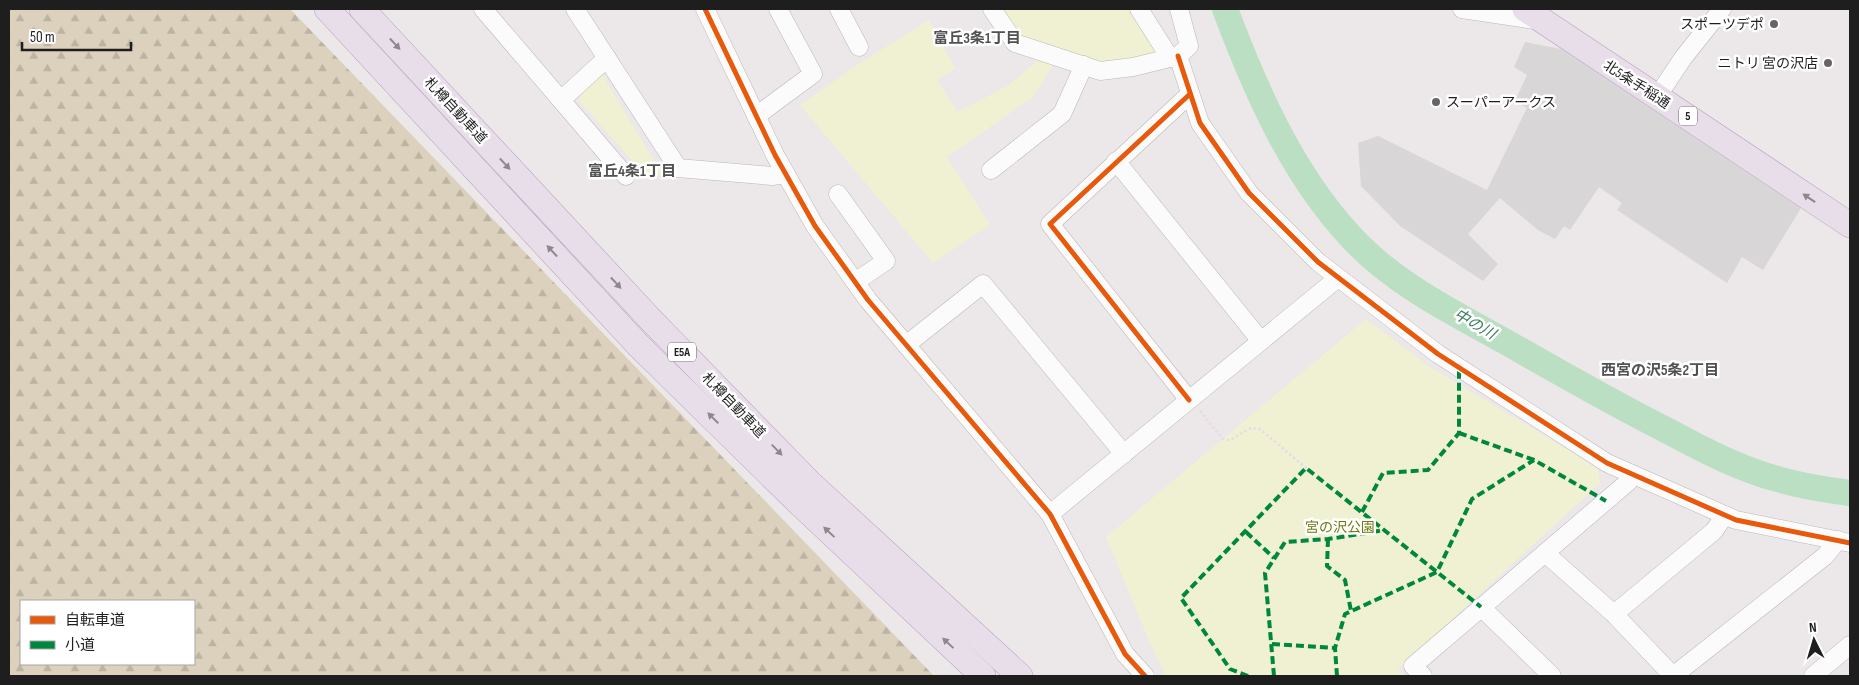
<svg xmlns="http://www.w3.org/2000/svg" width="1859" height="685" font-family="'Sofia Sans Condensed','Noto Sans JP',sans-serif">
<style>
.forest{fill:url(#forest-firs);fill-rule:evenodd}
.park{fill:#f0f1d3}
.parking{fill:#d8d6d6}
.lines{fill:none;stroke-linecap:round;stroke-linejoin:round}
.river{stroke:#badfc2;stroke-width:26}
.minor-casing{stroke:#bab8b9;stroke-width:19}
.highway-casing{stroke:#b69dbf;stroke-width:26}
.path{stroke:#ead9e7;stroke-width:2.5;stroke-dasharray:2.5 2.5;stroke-linecap:butt}
.minor{stroke:#fcfbfc;stroke-width:18}
.highway{stroke:#e8dee9;stroke-width:25}
.quiet{stroke:#00873e;stroke-width:4;stroke-dasharray:8 4;stroke-linecap:butt}
.cycleway-casing{stroke:#fff;stroke-width:8}
.cycleway{stroke:#e8590c;stroke-width:5}
.oneway{fill:#8d888e}
.poi-dot{fill:#666465;stroke:#fff;stroke-width:2}
.labels{text-anchor:middle;stroke-width:5;stroke-linejoin:round;paint-order:stroke}
.shield{fill:#fff;stroke:#626262;stroke-width:1}
.shield-label{font-size:12px;font-weight:bold;fill:#1e1e1e}
.poi-label{font-size:14px;fill:#1e1e1e;stroke:#fff;text-anchor:end}
.street-label{font-size:14px;fill:#1e1e1e;stroke:#fff}
.park-label{font-size:14px;fill:#6f7b0d;stroke:#fff}
.neighbourhood-label{font-size:15px;font-weight:bold;fill:#515151;stroke:#fff}
.water-label{font-size:15px;font-style:italic;fill:#3a7e5d;stroke:#fff}
</style>
<defs>
<pattern id="forest-firs" width="22" height="20" patternUnits="userSpaceOnUse" patternTransform="scale(1.25)"><rect width="22" height="20" fill="#dcd1bd"/><path d="M5 1l3.5 6h-7zM16 11l3.5 6h-7z" fill="#bcb3a2"/></pattern>
</defs>
<rect width="100%" height="100%" fill="#ece7e8"/>
<path class="forest" d="M9 9H290L934 676H9ZM21 601H194V664H21Z"/>
<g class="park">
<polygon points="1001,9 1133,9 1159,47 1157,56 1097,64 1061,52 1033,97 947,157 990,225 933,263 800,105 860,63 929,20 955,68 937,80 957,112 1009,85 1036,62 996,11"/>
<polygon points="598,75 605,76 607,80 606,81 663,175 646,176 580,102 580,97"/>
<polygon points="1366,319 1430,367 1598,468 1600,483 1398,669 1405,676 1166,676 1148,638 1106,537"/>
</g>
<polygon class="parking" points="1525,42 1561,49 1801,208 1763,270 1742,257 1727,283 1617,210 1622,203 1599,187 1570,230 1564,226 1555,239 1538,230 1500,198 1468,234 1498,264 1483,281 1400,226 1361,186 1358,143 1378,136 1487,190 1527,108 1515,101 1527,75 1514,67"/>
<g class="lines">
<path class="river" d="M1225 9C1255 89 1292 174 1351 237 1393 283 1452 312 1506 342 1560 373 1614 404 1670 432 1705 451 1742 470 1781 480 1803 486 1827 490 1850 493"/>
<defs>
<g id="minor">
<polyline points="483,9 626,176"/>
<polyline points="575,9 678,168 772,176 786,174"/>
<polyline points="705,9 775,155 815,226 868,300 1050,514 1125,654 1145,676"/>
<polyline points="839,9 859,47"/>
<polyline points="992,9 1015,43 1100,71 1133,67 1178,56 1189,46 1179,9"/>
<polyline points="1139,9 1170,58"/>
<polyline points="1462,9 1541,21"/>
<polyline points="1178,56 1200,123 1249,193 1318,262 1438,354 1607,463 1736,520 1850,543"/>
<polyline points="1657,97 1683,58 1722,9"/>
<polyline points="561,100 607,58"/>
<polyline points="756,116 813,74 778,9"/>
<polyline points="1116,161 1261,341"/>
<polyline points="991,170 1062,114 1084,65"/>
<polyline points="838,194 886,261 855,282"/>
<polyline points="906,345 983,284 1124,454"/>
<polyline points="1189,400 1050,224 1190,94"/>
<polyline points="1050,514 1338,278"/>
<polyline points="1545,553 1614,614 1673,676"/>
<polyline points="1481,607 1552,676"/>
<polyline points="1614,614 1714,531 1725,515"/>
<polyline points="1423,676 1413,666 1628,482 1630,473"/>
<polyline points="1673,676 1825,556 1838,540"/>
<polyline points="1813,676 1850,645"/>
</g>
<g id="highway">
<polyline points="327,9 638,345 798,502 983,676"/>
<polyline points="362,9 651,320 810,483 1020,676"/>
<polyline points="1525,9 1850,225"/>
</g>
</defs>
<use href="#minor" class="minor-casing"/>
<use href="#highway" class="highway-casing"/>
<polyline class="path" points="1200,411 1223,439 1230,440 1251,428 1260,429 1306,468"/>
<use href="#minor" class="minor"/>
<use href="#highway" class="highway"/>
<g class="quiet">
<polyline points="1459,433 1534,460 1606,501"/>
<polyline points="1362,512 1383,473 1428,470 1459,433 1459,368"/>
<polyline points="1246,532 1274,558"/>
<polyline points="1328,539 1327,566 1345,580 1351,611"/>
<polyline points="1272,644 1335,648"/>
<polyline points="1248,676 1230,669 1181,598 1306,468 1481,607"/>
<polyline points="1274,676 1265,573 1285,542 1328,539 1385,530"/>
<polyline points="1337,676 1335,648 1345,614 1437,572 1472,499 1534,460"/>
</g>
<defs>
<g id="cycleway">
<polyline points="705,9 775,155 815,226 868,300 1050,514 1125,654 1145,676"/>
<polyline points="1178,56 1200,123 1249,193 1318,262 1438,354 1607,463 1736,520 1850,543"/>
<polyline points="1189,400 1050,224 1190,94"/>
</g>
</defs>
<use href="#cycleway" class="cycleway-casing"/>
<use href="#cycleway" class="cycleway"/>
</g>
<defs><path id="oneway-solid" d="M-6-.8H1V-3.2L6.5 0L1 3.2V.8H-6Z" transform="scale(1.25)"/></defs>
<g class="oneway">
<use href="#oneway-solid" transform="translate(395 44) rotate(47)"/>
<use href="#oneway-solid" transform="translate(505 164) rotate(47)"/>
<use href="#oneway-solid" transform="translate(1809 198) rotate(-146)"/>
<use href="#oneway-solid" transform="translate(552 251) rotate(-133)"/>
<use href="#oneway-solid" transform="translate(616 283) rotate(47)"/>
<use href="#oneway-solid" transform="translate(713 418) rotate(-135)"/>
<use href="#oneway-solid" transform="translate(777 450) rotate(46)"/>
<use href="#oneway-solid" transform="translate(829 532) rotate(-137)"/>
<use href="#oneway-solid" transform="translate(948 643) rotate(-137)"/>
</g>
<g class="poi-dot">
<circle cx="1774" cy="24" r="5"/>
<circle cx="1828" cy="63" r="5"/>
<circle cx="1436" cy="102" r="5"/>
</g>
<g class="labels">
<g class="shield">
<rect x="1679" y="106.5" width="18" height="19" rx="4"/>
<rect x="668" y="342.5" width="28" height="19" rx="4"/>
</g>
<g class="shield-label">
<text x="1688" y="120">5</text>
<text x="682" y="356">E5A</text>
</g>
<g class="poi-label">
<text x="1764" y="29">スポーツデポ</text>
<text x="1818" y="68">ニトリ 宮の沢店</text>
<text x="1446" y="107" text-anchor="start">スーパーアークス</text>
</g>
<g class="street-label">
<text transform="translate(1637 84) rotate(33)" y="5">北5条手稲通</text>
<text transform="translate(456 110) rotate(47)" y="5">札樽自動車道</text>
<text transform="translate(734 405) rotate(46)" y="5">札樽自動車道</text>
</g>
<g class="park-label">
<text x="1340" y="532">宮の沢公園</text>
</g>
<g class="neighbourhood-label">
<text x="977" y="43">富丘3条1丁目</text>
<text x="632" y="176">富丘4条1丁目</text>
<text x="1660" y="375">西宮の沢5条2丁目</text>
</g>
<g class="water-label">
<text transform="translate(1475 324) rotate(30)" y="5">中の川</text>
</g>
</g>
<rect width="1859" height="685" fill="none" stroke="#1e1e1e" stroke-width="20"/>
<rect x="20" y="600" width="175" height="65" fill="#ffffff" stroke="#a5a5a5"/>
<rect x="30" y="616" width="25" height="8" fill="#e8590c" stroke="#a5a5a5"/>
<text x="65" y="625" font-size="15" fill="#1e1e1e">自転車道</text>
<rect x="30" y="641" width="25" height="8" fill="#00873e" stroke="#a5a5a5"/>
<text x="65" y="650" font-size="15" fill="#1e1e1e">小道</text>
<g transform="translate(1814 640) rotate(355)" stroke="#ffffff" stroke-width="4" paint-order="stroke">
<path d="M0-4L9 19L0 12L-9 19Z" fill="#1e1e1e"/>
<text y="-8" font-size="14" font-weight="bold" text-anchor="middle" fill="#1e1e1e">N</text>
</g>
<path d="M22 42v8h109v-8" fill="none" stroke="#1e1e1e" stroke-width="2.5"/>
<text x="30" y="42" font-size="15" fill="#1e1e1e" stroke="#ffffff" stroke-width="4" paint-order="stroke">50 m</text>
</svg>
